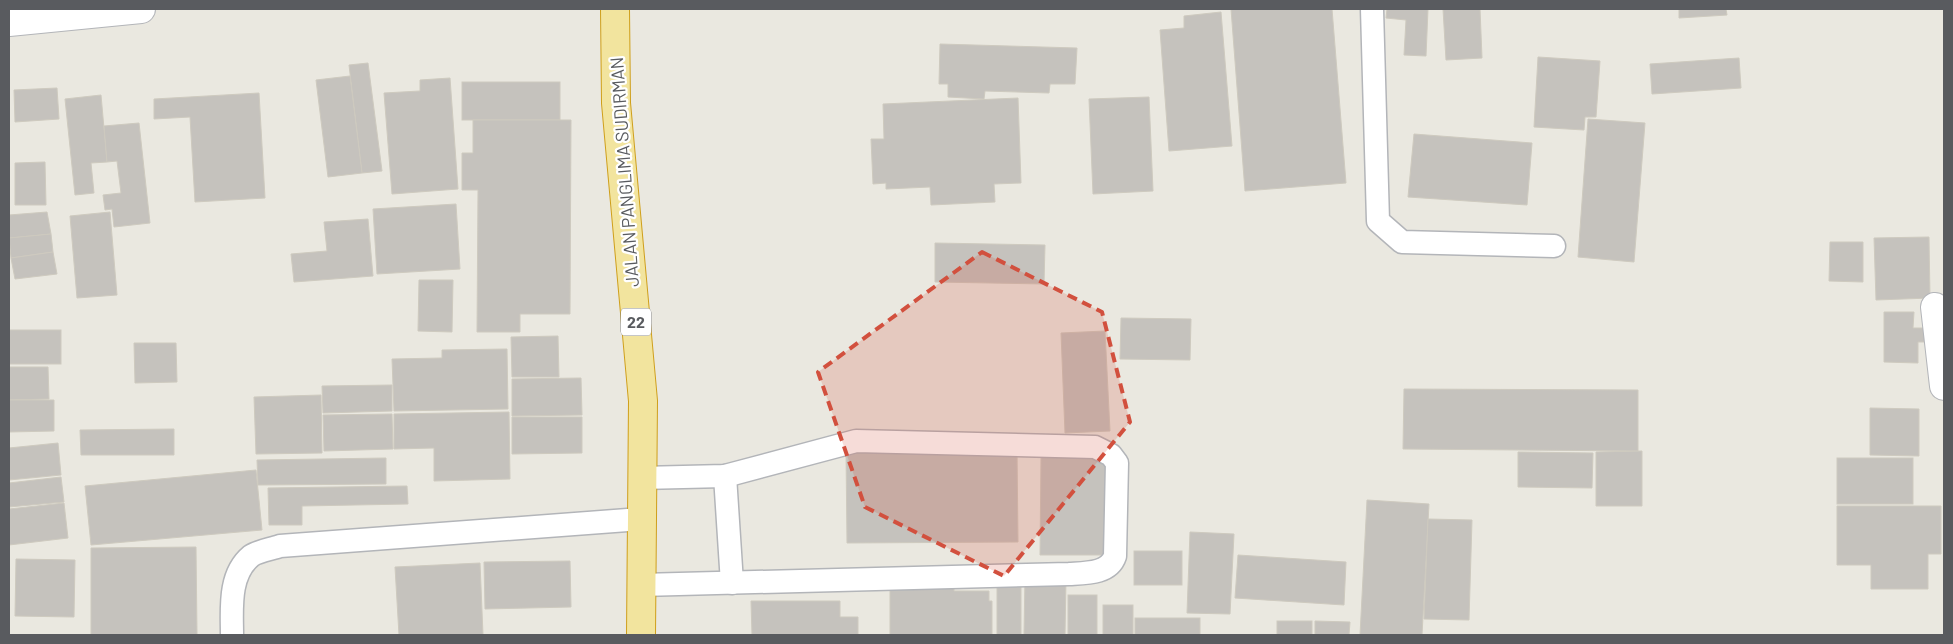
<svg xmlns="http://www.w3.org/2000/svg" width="1953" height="644" font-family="Barlow,sans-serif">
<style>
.building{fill:#c5c2bd;stroke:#cecabf}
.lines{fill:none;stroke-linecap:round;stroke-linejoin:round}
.service-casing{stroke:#b3b5b9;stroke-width:25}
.minor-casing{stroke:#b3b5b9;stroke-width:30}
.tertiary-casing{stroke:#b3b5b9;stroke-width:30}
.trunk-casing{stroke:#cf9f1b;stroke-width:30}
.service{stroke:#fff;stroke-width:22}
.minor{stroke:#fff;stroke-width:28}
.tertiary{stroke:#fff;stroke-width:28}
.trunk{stroke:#f2e49e;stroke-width:28}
.marked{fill:#d2503e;fill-opacity:0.2;stroke:#d2503e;stroke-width:4;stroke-dasharray:10 6;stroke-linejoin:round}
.labels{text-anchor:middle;stroke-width:4.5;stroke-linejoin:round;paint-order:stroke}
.shield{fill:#fff;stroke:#8b8c8f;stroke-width:1}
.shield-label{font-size:16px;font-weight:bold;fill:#595b5f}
.street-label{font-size:18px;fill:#595b5f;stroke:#fff}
</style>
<rect width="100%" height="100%" fill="#eae8e0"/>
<g class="building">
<polygon points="1231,9 1332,9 1346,183 1245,191"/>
<polygon points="1387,9 1428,9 1426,56 1404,55 1406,20 1386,18"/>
<polygon points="1443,9 1480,9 1482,58 1446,60"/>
<polygon points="1679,9 1726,9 1727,15 1679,18"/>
<polygon points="1221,12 1232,146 1169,151 1160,30 1184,28 1184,16"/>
<polygon points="940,44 1077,48 1075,84 1050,84 1049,93 985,91 984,99 948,97 948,84 939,84"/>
<polygon points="1538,57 1600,61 1596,117 1585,117 1584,130 1534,127"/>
<polygon points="1739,58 1741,88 1652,94 1650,64"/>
<polygon points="368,63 382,171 362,173 349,65"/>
<polygon points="350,76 362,173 328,177 316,80"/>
<polygon points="450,78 458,189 392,194 384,93 420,91 420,80"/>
<rect x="462" y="82" width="98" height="38"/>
<polygon points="57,88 59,119 15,122 14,90"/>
<polygon points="259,93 265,198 195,202 190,117 154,119 154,99"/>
<polygon points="101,95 107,162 91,163 94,193 75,195 65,99"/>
<polygon points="1149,97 1153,191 1093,194 1089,99"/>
<polygon points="1018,98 1021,183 994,184 995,202 931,205 930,187 886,189 886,183 873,184 871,139 884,139 883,104"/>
<polygon points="1588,119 1645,123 1634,262 1578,257"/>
<polygon points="473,120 571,120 570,314 520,314 520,332 477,332 478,190 462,190 462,153 473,153"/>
<polygon points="139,123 150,223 114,227 112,209 105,210 103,195 121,193 117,161 107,162 104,126"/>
<polygon points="1414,134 1532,143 1527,205 1408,197"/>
<polygon points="45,162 46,205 15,205 15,163"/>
<polygon points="456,204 460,269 377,274 373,209"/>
<polygon points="47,212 51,234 9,238 9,215"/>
<polygon points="110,212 117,295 77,298 70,216"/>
<polygon points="368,219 373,276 294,282 291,254 327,251 324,222"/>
<polygon points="51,234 53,252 11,258 9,238"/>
<polygon points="1929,237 1930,298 1876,300 1874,238"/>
<polygon points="1830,242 1863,242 1863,282 1829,281"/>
<polygon points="935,243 1045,245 1044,284 935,282"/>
<polygon points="53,252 57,274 15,279 11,258"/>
<polygon points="419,280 453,280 452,332 418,331"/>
<polygon points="1884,312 1914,312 1913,328 1927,328 1927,342 1918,342 1918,363 1884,362"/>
<polygon points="1121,318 1191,319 1190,360 1120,359"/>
<rect x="9" y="330" width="52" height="34"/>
<polygon points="1105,331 1110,431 1065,433 1061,333"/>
<polygon points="558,336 559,377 512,377 511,337"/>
<polygon points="134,343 176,343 177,382 135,383"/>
<polygon points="507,349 508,409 394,411 392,359 442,358 442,350"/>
<polygon points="9,367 48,367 49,399 9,400"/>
<polygon points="581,378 582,415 512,416 512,379"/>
<polygon points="392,385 392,411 323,413 322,386"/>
<polygon points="1404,389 1638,390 1638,451 1403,449"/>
<polygon points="321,395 322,453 256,454 254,397"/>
<polygon points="9,400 54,400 54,431 9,432"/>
<polygon points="1870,408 1919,409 1919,456 1870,455"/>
<polygon points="509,412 510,479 434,481 434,448 394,449 394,414"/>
<polygon points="392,414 393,449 324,451 323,415"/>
<polygon points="512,417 582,417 582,453 512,454"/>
<polygon points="174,429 174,455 81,455 80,430"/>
<polygon points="58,443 61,475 9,480 9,448"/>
<polygon points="1017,449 1018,542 847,543 846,451"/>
<polygon points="1642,451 1642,506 1596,506 1596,452"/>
<polygon points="1518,452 1593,453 1592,488 1518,487"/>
<polygon points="1041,457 1108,457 1107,555 1040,555"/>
<polygon points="386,458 386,484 258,485 257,460"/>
<rect x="1837" y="458" width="76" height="46"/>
<polygon points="256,470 262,530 91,545 85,486"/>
<polygon points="61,477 64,502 9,507 9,483"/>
<polygon points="407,486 408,504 302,506 302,525 269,525 268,488"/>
<polygon points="1367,500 1429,504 1422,635 1360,635"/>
<polygon points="64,503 68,538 9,545 9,509"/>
<polygon points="1837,506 1941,506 1941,554 1928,554 1928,589 1871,589 1871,565 1837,565"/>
<polygon points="1428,519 1472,520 1469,620 1424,619"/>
<polygon points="1190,532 1234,534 1230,614 1187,613"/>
<polygon points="196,547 197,635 91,635 91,548"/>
<rect x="1134" y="551" width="48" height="34"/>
<polygon points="1238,555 1346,562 1344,605 1235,598"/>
<polygon points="16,559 75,560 74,617 15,616"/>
<polygon points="570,561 571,607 485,609 484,562"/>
<polygon points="480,563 483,635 399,635 395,567"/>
<polygon points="1025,577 1066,578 1065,635 1024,635"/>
<polygon points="890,582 954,583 954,591 989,591 989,601 992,601 992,635 890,635"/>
<rect x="997" y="587" width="24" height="48"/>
<rect x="1068" y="595" width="29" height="40"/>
<polygon points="751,601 840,601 840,617 858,617 858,635 752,635"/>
<rect x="1103" y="605" width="30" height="30"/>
<rect x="1135" y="618" width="65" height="17"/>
<rect x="1277" y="621" width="35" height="14"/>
<polygon points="1315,621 1350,622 1349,635 1315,635"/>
</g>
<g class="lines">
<defs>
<g id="service">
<polyline points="1372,9 1378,221 1402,242 1554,246"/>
<polyline points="725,476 732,583"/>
<path d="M641 478 725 476 856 441 1095 447 1111 455 1117 463 1115 556C1109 574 1085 573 1069 574L641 585"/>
<path d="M232 635C232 610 228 575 251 556 258 551 272 549 280 546L641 519"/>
</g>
<polyline id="minor" points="1935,307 1944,386"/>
<polyline id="tertiary" points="9,22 141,9"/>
<polyline id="trunk" points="615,9 616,103 643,401 641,635"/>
</defs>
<use href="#service" class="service-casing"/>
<use href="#minor" class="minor-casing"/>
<use href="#tertiary" class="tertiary-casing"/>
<use href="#trunk" class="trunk-casing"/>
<use href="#service" class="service"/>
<use href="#minor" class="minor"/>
<use href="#tertiary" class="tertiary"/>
<use href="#trunk" class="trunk"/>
</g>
<path class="marked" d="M982 252 1102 312 1130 422 1004 576 865 507 818 372Z"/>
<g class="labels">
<rect class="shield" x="621" y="308.5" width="30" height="27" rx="4"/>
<g class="shield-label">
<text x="636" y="328">22</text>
</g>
<g class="street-label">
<text transform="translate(625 172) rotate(-94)" y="6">JALAN PANGLIMA SUDIRMAN</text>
</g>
</g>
<rect width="1953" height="644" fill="none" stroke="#595b5f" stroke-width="20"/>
</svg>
